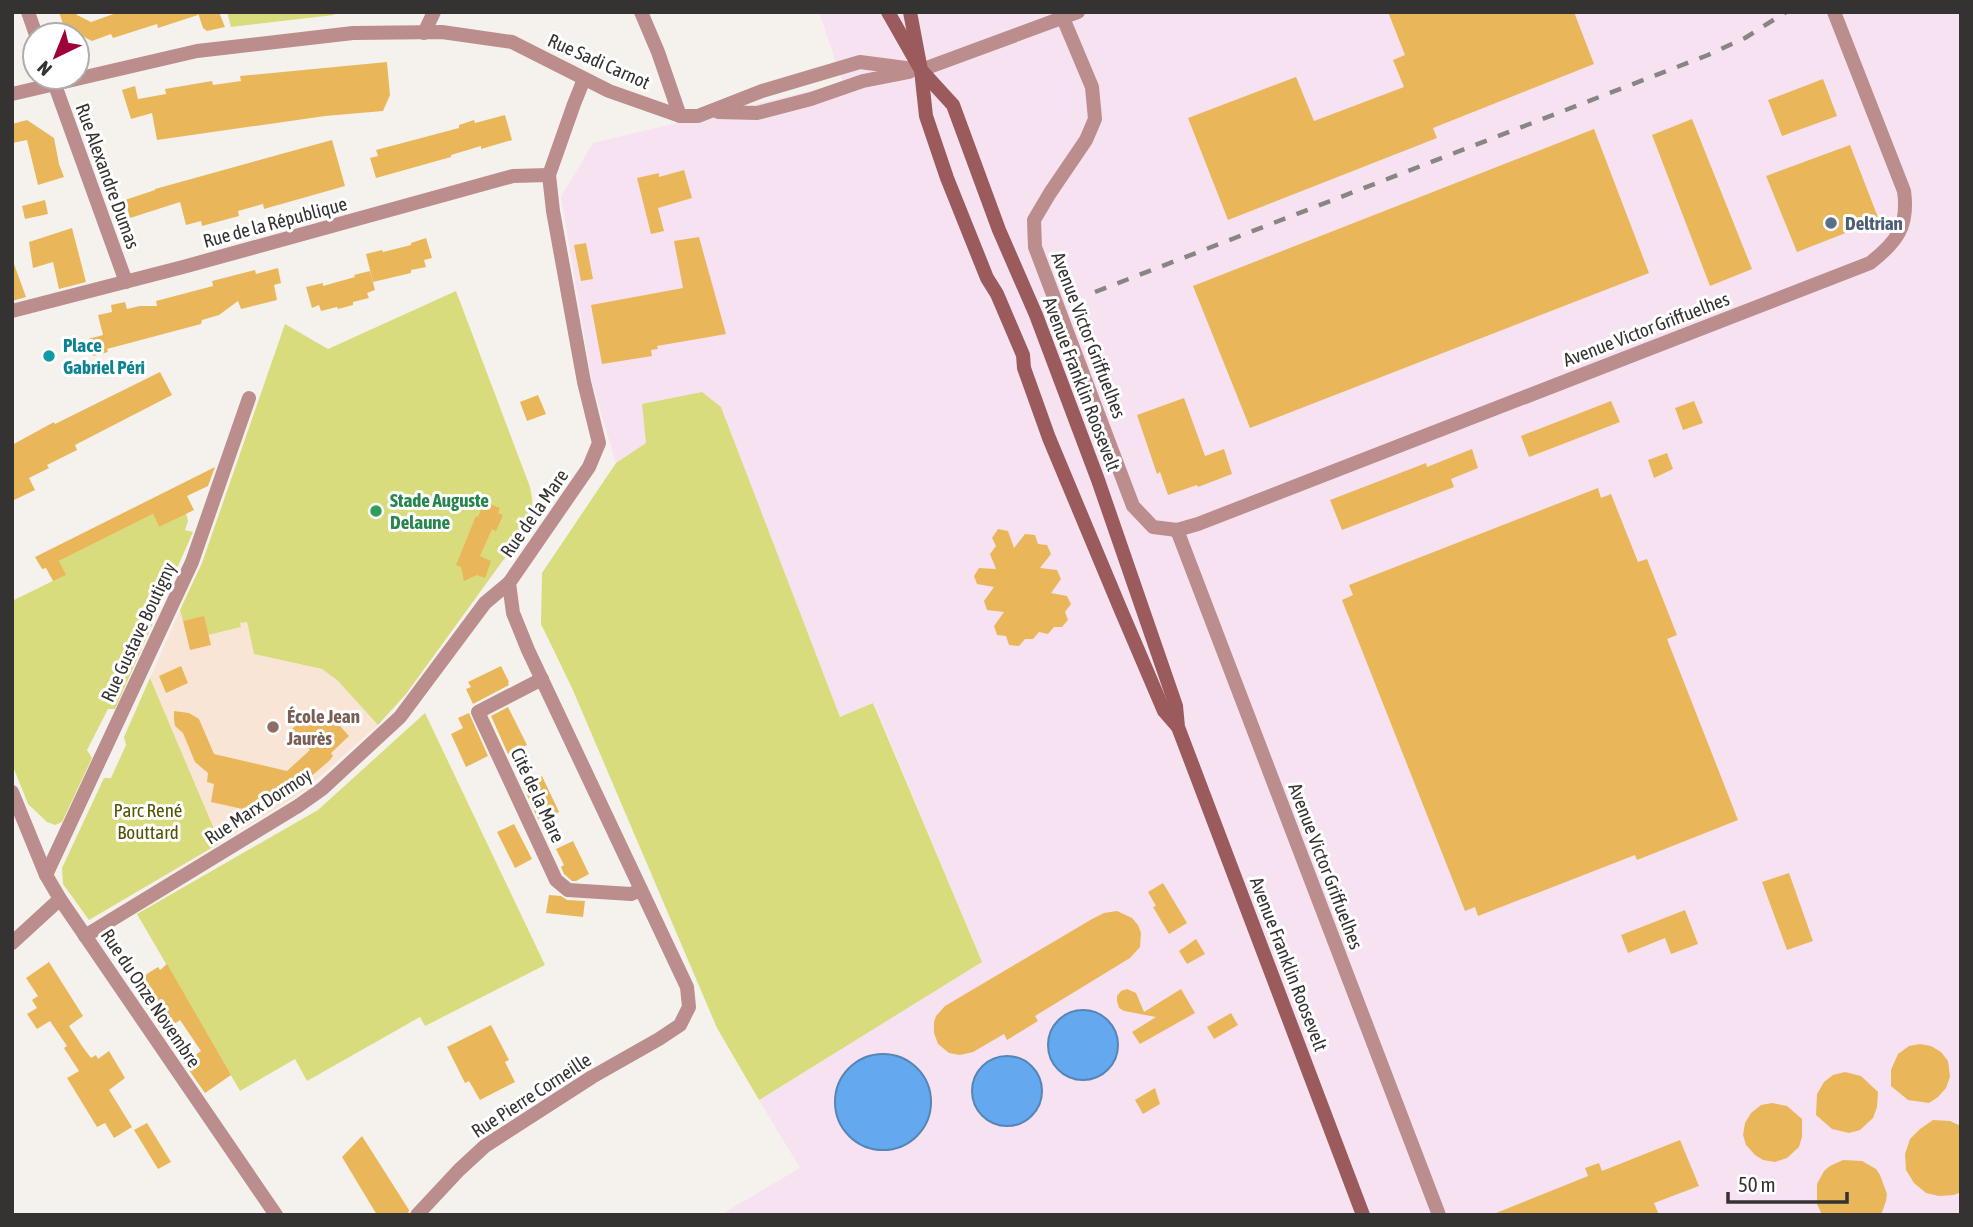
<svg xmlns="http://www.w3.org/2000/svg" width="1973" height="1227" font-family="'Asap Condensed',sans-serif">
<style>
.industrial{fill:#f7e2f1}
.education{fill:#f9e5d6}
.green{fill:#d8dc7c}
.water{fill:#64a8ef;stroke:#5685b6;stroke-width:2}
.building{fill:#e9b75a}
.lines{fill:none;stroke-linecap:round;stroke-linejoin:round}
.minor{stroke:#bb8d8d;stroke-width:14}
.tertiary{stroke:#bb8d8d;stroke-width:14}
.secondary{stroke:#9b5b5c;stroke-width:14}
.rail{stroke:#888683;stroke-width:4.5;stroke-dasharray:12 12;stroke-linecap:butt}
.service-dot{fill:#5c6f8a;stroke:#fff;stroke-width:2.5}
.culture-dot{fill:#0f9aa8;stroke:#fff;stroke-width:2.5}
.leisure-dot{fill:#2e9e5b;stroke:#fff;stroke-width:2.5}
.education-dot{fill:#8d6e63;stroke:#fff;stroke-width:2.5}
.labels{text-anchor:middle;stroke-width:6;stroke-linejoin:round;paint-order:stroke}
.street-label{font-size:19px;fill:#343331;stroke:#fff}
.service-label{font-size:19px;font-weight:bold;fill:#4e5e75;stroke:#fff;text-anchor:start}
.culture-label{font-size:19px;font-weight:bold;fill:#0d838f;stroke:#fff;text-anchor:start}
.leisure-label{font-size:19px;font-weight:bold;fill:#27864d;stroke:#fff;text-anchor:start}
.education-label{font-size:19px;font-weight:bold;fill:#785e54;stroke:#fff;text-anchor:start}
.park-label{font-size:19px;fill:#535402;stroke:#fff}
</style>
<rect width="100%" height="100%" fill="#f5f2ee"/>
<polygon class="industrial" points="819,12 1961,12 1961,1215 720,1215 800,1168 759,1100 982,962 874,703 840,718 721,407 646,443 616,463 592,383 561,197 593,143 843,83"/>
<polygon class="education" points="180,610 184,621 204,616 216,632 241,627 240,623 247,622 254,654 322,669 338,681 378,725 306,789 284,804 220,843 150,678"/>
<g class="green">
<polygon points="227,12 334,12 334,15 231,27"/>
<path d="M456 291 530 487C533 502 534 512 528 526L406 694 378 725 338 681 322 669 254 654 247 622 240 623 241 627 208 635 204 617 183 621 180 610 202 563 285 324 328 349Z"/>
<polygon points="702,392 721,407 840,717 873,703 982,962 759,1100 717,1028 572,688 541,624 542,573 616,463 646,443 642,404"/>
<polygon points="186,513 188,521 185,530 193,532 115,709 108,709 87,750 92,758 62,822 55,825 47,822 28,804 12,764 12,601 65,575 59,561 153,514 159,527"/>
<polygon points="150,678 220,843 89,920 63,884 62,868 104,778 111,778 126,745 124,737"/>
<polygon points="425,713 545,965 425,1026 420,1017 307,1081 295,1059 240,1091 137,914 318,810"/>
</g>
<g class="water">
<circle cx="1083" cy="1045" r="35"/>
<circle cx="883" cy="1102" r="48"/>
<circle cx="1007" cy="1091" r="35"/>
</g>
<g class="building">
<polygon points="59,12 76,12 77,15 91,22 119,12 219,12 225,27 207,31 203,28 198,13 198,15 158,28 157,24 113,38 111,34 92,41 68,29 69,26 63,24"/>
<polygon points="1388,12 1574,12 1594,64 1433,128 1437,138 1228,220 1188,118 1296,77 1314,121 1404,87 1393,60 1405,55"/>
<polygon points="387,62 390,95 383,111 325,116 157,140 152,113 131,119 122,90 135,86 138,99 166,94 165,89 212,81 213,85 241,81 240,76"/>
<polygon points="1823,79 1837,116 1782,136 1768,100"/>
<polygon points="505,115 512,140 481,149 481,146 451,155 451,157 376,178 370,158 378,156 376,150 459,128 459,125 474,120 475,123"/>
<polygon points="1692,119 1752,269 1710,286 1652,135"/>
<polygon points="27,120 54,138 59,164 64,177 38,185 27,140 12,143 12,124"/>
<polygon points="1594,129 1649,273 1250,428 1193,286"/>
<polygon points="332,140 345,186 264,209 263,204 238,211 239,216 202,226 201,221 186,225 180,202 130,218 125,200 155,190 155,189"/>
<polygon points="1850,145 1879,220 1797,252 1766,176"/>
<polygon points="684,170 692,198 658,208 664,231 651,234 637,178 659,173 659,177"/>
<polygon points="45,200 48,214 25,219 22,206"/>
<polygon points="72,228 86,282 59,289 53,262 33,268 29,242"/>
<polygon points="699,237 726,334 657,346 658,349 651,350 652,356 602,364 591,305 683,288 674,241"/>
<polygon points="426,238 432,258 424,260 426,267 411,270 411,273 373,282 366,254 382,250 383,252 411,245 411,243"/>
<polygon points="586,243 593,279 581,281 574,245"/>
<polygon points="12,264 14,264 26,297 12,301"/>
<polygon points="278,268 281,283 274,285 277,300 241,309 238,301 219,315 202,320 201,324 107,349 108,352 93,356 88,339 103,335 98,315 112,312 111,305 125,302 127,309 140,306 157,306 156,301 213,286 212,281 255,270 256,274"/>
<polygon points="370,271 375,290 367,293 369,298 353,302 353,305 338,309 337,307 321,311 319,305 312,308 306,287 323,283 323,286 355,277 354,275"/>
<polygon points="160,372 172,395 75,445 77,450 47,465 49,468 29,478 35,490 12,501 12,445 54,422 55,424"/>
<polygon points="538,395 546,414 527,421 520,402"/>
<polygon points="1184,398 1205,456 1224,449 1232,474 1198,487 1197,485 1168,495 1160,472 1157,474 1137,415"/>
<polygon points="1611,401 1620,422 1529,457 1521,436"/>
<polygon points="1694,401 1703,423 1683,430 1675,408"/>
<polygon points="1472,449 1478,468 1451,479 1454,487 1342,530 1330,500 1426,463 1427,467"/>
<polygon points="1667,453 1673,469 1654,478 1648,460"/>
<polygon points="215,467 208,486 187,496 194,510 159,527 153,514 59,561 66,575 53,581 46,568 42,569 35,557"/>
<polygon points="1598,488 1601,498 1611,494 1638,562 1647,559 1677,635 1667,639 1738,820 1637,860 1635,855 1478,916 1475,907 1465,911 1342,600 1353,595 1349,585"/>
<polygon points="484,502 500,508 498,513 503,515 496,531 492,529 480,556 491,561 485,578 477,575 464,581 461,567 456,565 476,516 478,517"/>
<polygon points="998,529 1008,531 1014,548 1025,534 1035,535 1038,544 1047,545 1051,554 1040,568 1057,570 1061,579 1051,593 1067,596 1071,604 1065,612 1068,620 1062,627 1054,627 1048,634 1039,632 1033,639 1025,639 1019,646 1009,645 1006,636 997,635 994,626 1004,612 987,610 984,601 994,587 977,584 974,576 979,568 996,569 990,554 996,546 992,538"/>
<polygon points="204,616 211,645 190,650 183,621"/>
<polygon points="181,666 188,683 166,693 159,676"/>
<polygon points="501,666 509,682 508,683 509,685 473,704 466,689 471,687 468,682"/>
<polygon points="508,707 527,745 508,754 491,716"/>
<polygon points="313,709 323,721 330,715 349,736 331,753 333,756 329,761 301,785 279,791 276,802 273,801 272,804 264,802 261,813 211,802 214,784 207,782 208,773 195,762 183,733 175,726 174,720 174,711 189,713 199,719 214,754 287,771 310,750 292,729"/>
<polygon points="469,713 488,756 466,767 451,734 463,728 458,718"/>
<polygon points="542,776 559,812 548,818 547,815 538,819 523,786"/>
<polygon points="514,824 532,859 515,868 497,832"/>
<polygon points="573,841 589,874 576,881 572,881 564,874 561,867 564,865 556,849"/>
<polygon points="1789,873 1813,941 1787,950 1762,882"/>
<polygon points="1163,883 1187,923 1169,934 1153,907 1156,906 1148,892"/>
<polygon points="549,895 561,896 567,900 585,901 583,917 546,913"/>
<polygon points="1685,910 1698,944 1671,954 1665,938 1628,953 1621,935"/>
<polygon points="1117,911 1132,918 1138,925 1141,933 1140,947 1130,958 1035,1016 1038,1021 1007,1040 1004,1034 973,1052 960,1055 949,1053 938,1044 934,1033 934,1022 936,1016 945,1006 1092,919 1104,913"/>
<polygon points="1196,939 1205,954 1187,964 1179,951"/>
<polygon points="49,962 83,1016 69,1026 82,1046 91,1058 96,1055 98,1059 109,1051 125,1078 109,1090 132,1127 114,1138 105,1123 97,1127 67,1078 79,1071 64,1048 67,1046 50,1021 37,1029 27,1014 37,1008 32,1000 38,996 26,978"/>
<polygon points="167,964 231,1075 205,1093 184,1063 201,1051 180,1020 163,1032 131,984 158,967 160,970"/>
<polygon points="1127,989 1136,993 1144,1012 1181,989 1195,1013 1140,1044 1132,1032 1156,1017 1124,1011 1119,1008 1117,1001 1117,996 1121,991"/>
<polygon points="1231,1013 1238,1025 1214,1039 1207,1027"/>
<polygon points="491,1025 509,1060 505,1062 515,1082 480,1100 469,1081 465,1083 447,1047"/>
<polygon points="1920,1044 1931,1046 1941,1052 1948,1061 1949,1068 1950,1077 1946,1088 1938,1097 1929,1103 1908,1100 1891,1086 1891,1070 1898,1054 1909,1046"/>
<polygon points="1845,1072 1861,1076 1878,1092 1877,1107 1873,1118 1860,1130 1849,1133 1832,1129 1816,1115 1817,1094 1824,1082 1833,1075"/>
<polygon points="1155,1088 1160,1104 1143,1114 1135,1100"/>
<polygon points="1772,1103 1787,1106 1802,1119 1802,1137 1799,1147 1787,1158 1775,1162 1763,1160 1755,1155 1746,1145 1743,1135 1745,1123 1751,1113 1761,1105"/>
<polygon points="1933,1120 1950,1121 1961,1126 1961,1192 1954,1195 1939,1196 1926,1193 1914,1183 1906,1170 1905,1154 1910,1139 1920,1129"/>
<polygon points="147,1123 171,1162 158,1169 134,1130"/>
<polygon points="362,1136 409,1210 408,1215 377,1215 342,1157"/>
<polygon points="1680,1140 1699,1186 1654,1203 1659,1215 1491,1215 1588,1176 1585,1168 1599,1163 1602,1171"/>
<polygon points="1843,1160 1862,1161 1876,1169 1880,1175 1887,1194 1886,1201 1881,1215 1822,1215 1817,1204 1817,1184 1824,1171 1830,1166"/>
</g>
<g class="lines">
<g class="minor">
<polyline points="28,12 36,35"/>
<polyline points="641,12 658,52 680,116"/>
<path d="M1063 18 1092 87 1095 119 1086 140 1050 193 1034 220 1035 247 1133 506 1153 527 1177 530 1198 524 1870 263C1897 242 1909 226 1904 191L1834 12"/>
<polyline points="424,33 434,12"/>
<polyline points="921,70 1078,12"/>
<polyline points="52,77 126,282"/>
<polyline points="12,311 183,267 513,176 549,175"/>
<polyline points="1177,530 1439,1215"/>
<polyline points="542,679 478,712 556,880 568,890 631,894 641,890"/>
<polyline points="12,792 46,875 60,899 276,1215"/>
<polyline points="46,875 192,562 249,398"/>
<polyline points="85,936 298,806 322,789 400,717 485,603 509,583"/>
<polyline points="12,943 60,899"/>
<polyline points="417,1215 459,1170 485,1146 592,1077 659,1039 680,1025 689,1007 687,987 528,650 513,613 509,583 589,467 599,443 584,382 553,211 549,175 574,104 584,79"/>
</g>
<g class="tertiary">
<polyline points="12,94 197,51 353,33 442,32 512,42 609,91 680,116 698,116 762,91 860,62 921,70"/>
<polyline points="718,112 757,113 811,99 863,81 909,72"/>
</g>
<g class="secondary">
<polyline points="888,12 921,70 953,105 999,230 1036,315 1098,480 1176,706 1178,727 1363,1215"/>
<polyline points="910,12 921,70 926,116 947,178 987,278 997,294 1023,355 1024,368 1049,438 1120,608 1164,711 1177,726"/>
</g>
<polyline class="rail" points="1095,292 1708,55 1745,38 1786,12"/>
</g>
<circle class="service-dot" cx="1831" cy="223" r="7"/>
<circle class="culture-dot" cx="49" cy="356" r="7"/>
<circle class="leisure-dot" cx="376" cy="511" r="7"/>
<circle class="education-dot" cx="273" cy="727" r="7"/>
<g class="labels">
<g class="street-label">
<text transform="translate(599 61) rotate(24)" y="7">Rue Sadi Carnot</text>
<text transform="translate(108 176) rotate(70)" y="7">Rue Alexandre Dumas</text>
<text transform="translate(275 222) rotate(-15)" y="7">Rue de la République</text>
<text transform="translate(1646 329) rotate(-21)" y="7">Avenue Victor Griffuelhes</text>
<text transform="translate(1089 335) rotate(69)" y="7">Avenue Victor Griffuelhes</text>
<text transform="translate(1082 384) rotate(69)" y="7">Avenue Franklin Roosevelt</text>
<text transform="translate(534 513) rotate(-55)" y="7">Rue de la Mare</text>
<text transform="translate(138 632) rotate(-65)" y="7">Rue Gustave Boutigny</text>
<text transform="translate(538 795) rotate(65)" y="7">Cité de la Mare</text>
<text transform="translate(258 806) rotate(-33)" y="7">Rue Marx Dormoy</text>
<text transform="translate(1326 866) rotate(69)" y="7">Avenue Victor Griffuelhes</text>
<text transform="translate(1289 964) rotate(69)" y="7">Avenue Franklin Roosevelt</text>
<text transform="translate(151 998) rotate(56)" y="7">Rue du Onze Novembre</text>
<text transform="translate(531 1095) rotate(-33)" y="7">Rue Pierre Corneille</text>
</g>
<g class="service-label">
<text x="1845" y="230">Deltrian</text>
</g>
<g class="culture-label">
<text x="63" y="352">Place<tspan x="63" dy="22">Gabriel Péri</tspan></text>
</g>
<g class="leisure-label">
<text x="390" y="507">Stade Auguste<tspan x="390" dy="22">Delaune</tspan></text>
</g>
<g class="education-label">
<text x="287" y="723">École Jean<tspan x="287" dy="22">Jaurès</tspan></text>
</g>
<g class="park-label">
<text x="148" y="817">Parc René<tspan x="148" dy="22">Bouttard</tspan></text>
</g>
</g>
<rect width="1973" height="1227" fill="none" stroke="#343331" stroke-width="28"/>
<g transform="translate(56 56) rotate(223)"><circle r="33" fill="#ffffff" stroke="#aeadad" stroke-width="2"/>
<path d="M0-5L12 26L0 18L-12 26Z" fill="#a00039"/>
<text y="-10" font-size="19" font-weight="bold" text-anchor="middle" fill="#343331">N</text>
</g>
<path d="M1728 1192v10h119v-10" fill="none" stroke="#343331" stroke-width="3.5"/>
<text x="1738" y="1192" font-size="21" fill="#343331" stroke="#ffffff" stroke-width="5" paint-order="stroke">50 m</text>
</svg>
